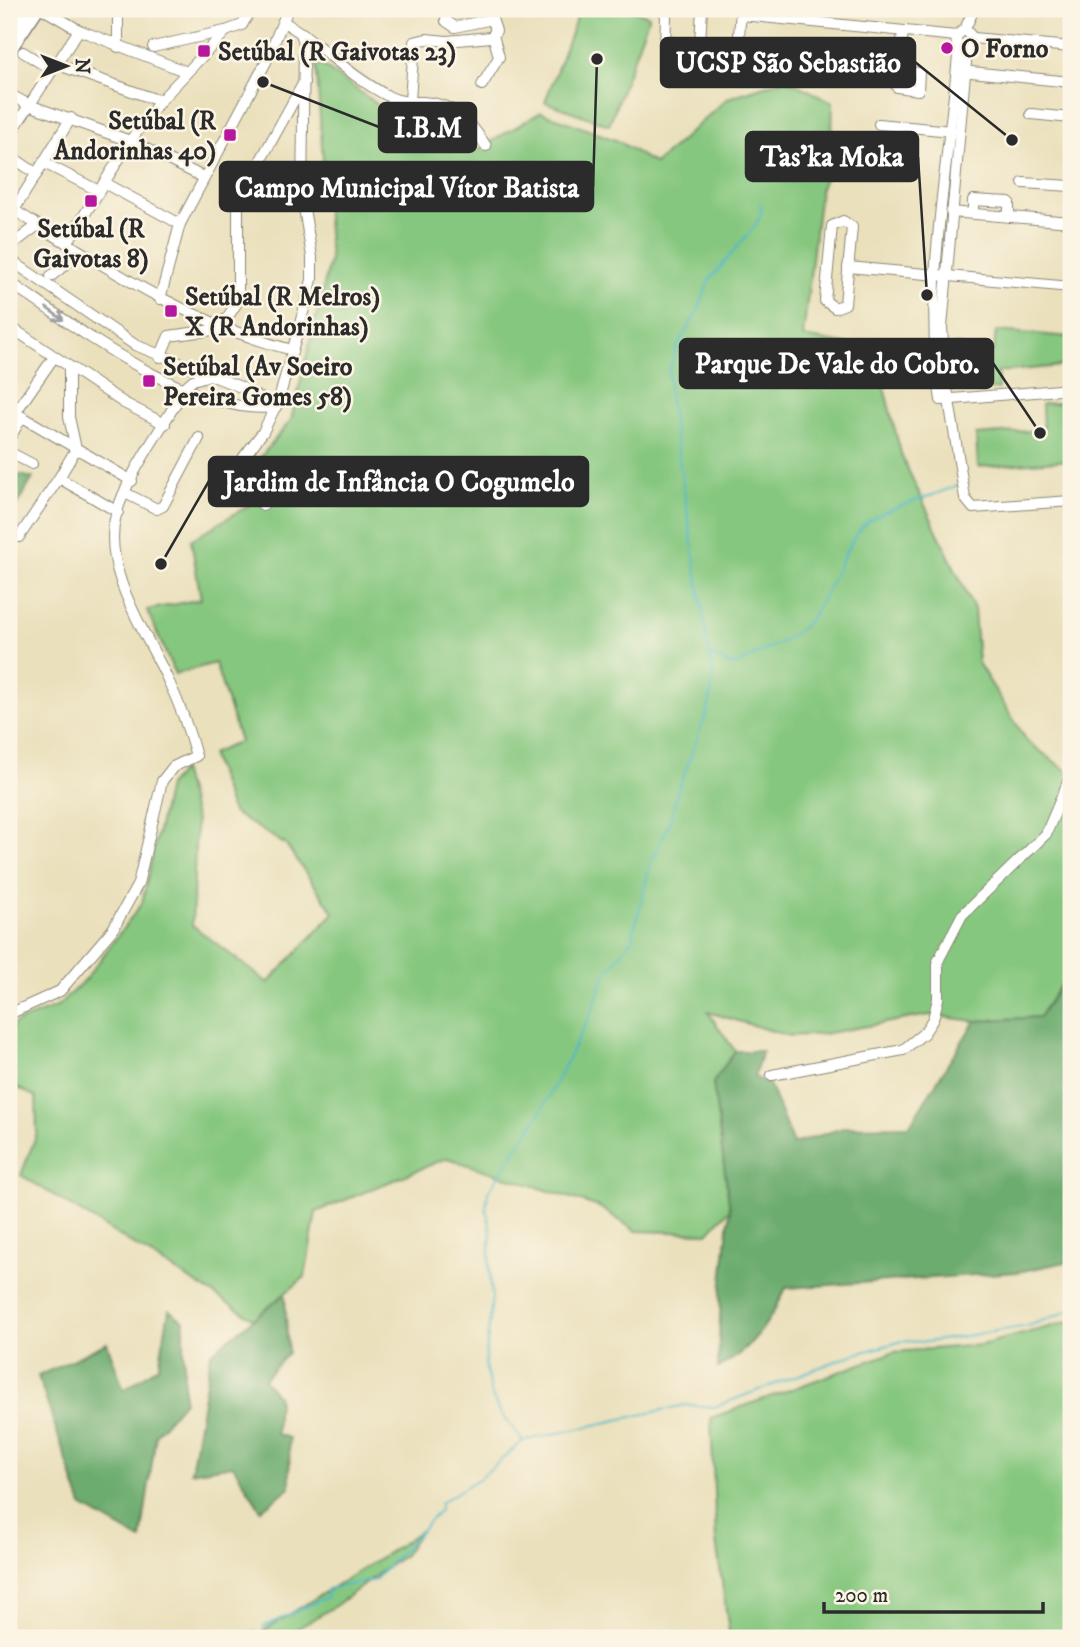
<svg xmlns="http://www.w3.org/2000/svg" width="1080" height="1647" font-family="'IM FELL DW Pica',serif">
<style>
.green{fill:#86c77f;stroke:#587955;stroke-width:2}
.forest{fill:#6cac6e;stroke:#4c6c4c;stroke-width:2}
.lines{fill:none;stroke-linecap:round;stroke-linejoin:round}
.stream{stroke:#4ab7c6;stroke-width:2}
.minor-casing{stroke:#8a8674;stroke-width:12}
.major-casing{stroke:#8a8674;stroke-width:15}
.minor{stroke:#fff;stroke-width:10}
.major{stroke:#fff;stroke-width:12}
.oneway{stroke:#a0a0a0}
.poi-dot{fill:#b5179e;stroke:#fcf5e5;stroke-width:2.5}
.labels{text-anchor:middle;stroke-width:5;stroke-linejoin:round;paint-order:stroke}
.poi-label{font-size:26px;font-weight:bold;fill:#2b2b2b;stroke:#fcf5e5;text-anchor:start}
.leader{fill:none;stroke:#2b2b2b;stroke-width:2.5}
.callout-dot{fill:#2b2b2b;stroke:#fcf5e5;stroke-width:2.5}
.callout{fill:#2b2b2b;stroke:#2b2b2b;stroke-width:2.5}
.callout-label{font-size:28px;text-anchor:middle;font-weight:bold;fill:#fff}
</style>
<rect width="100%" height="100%" fill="#fcf5e5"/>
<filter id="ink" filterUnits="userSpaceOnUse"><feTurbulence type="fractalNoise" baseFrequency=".0143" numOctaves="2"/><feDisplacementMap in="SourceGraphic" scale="14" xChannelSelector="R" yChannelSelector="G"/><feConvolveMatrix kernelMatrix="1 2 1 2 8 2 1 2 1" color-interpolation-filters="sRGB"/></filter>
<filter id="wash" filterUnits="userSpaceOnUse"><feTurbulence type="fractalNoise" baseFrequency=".00686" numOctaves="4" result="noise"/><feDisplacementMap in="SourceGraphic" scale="28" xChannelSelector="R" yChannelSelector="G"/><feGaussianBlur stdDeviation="1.57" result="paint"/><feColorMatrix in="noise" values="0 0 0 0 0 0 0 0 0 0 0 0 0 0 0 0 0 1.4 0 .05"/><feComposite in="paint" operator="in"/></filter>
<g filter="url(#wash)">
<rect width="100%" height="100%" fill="#eae0bc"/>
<g class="green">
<polygon points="580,9 630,9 649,16 609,125 545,102"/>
<polygon points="316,61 390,113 436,116 472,153 541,112 618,141 655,164 728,98 786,79 833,102 831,164 820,190 803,337 874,349 902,457 974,609 978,663 1027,741 1071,774 1071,976 1069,973 1039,1017 975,1021 929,1015 823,1034 789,1036 708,1012 735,1051 713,1083 730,1209 708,1233 636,1231 599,1207 447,1158 316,1212 305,1277 254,1319 21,1175 37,1133 36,1097 9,1084 9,1033 15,1023 56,1007 85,980 142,903 168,786 182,770 196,821 192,925 268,983 334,913 286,845 232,812 211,754 240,742 215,663 175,674 147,610 201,599 191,540 251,504 259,459 291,420 330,260"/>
<polygon points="996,331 1071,337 1071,365 998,372 998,389 960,390 955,345 960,345 963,349 994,350"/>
<polygon points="1071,402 1071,460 978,467 976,435 1043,430 1042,404"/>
<polygon points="1071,1321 1071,1638 730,1638 716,1541 711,1418 894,1352 981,1345"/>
<path d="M420 1531 404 1555 335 1606 282 1638H253C308 1601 366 1569 420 1531Z"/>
</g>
<g class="forest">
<polygon points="9,473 33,478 9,518"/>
<path d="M1069 973 1071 1261 1018 1272 786 1288C769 1322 753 1349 718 1368L721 1291 730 1209 713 1083 735 1051H762L754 1077 769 1084 793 1144 846 1127 909 1126 975 1021 1039 1017Z"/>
<polygon points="285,1294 288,1353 264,1379 278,1397 276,1434 289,1438 290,1487 261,1510 233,1465 191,1472 211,1353"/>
<polygon points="169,1310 184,1321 184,1401 156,1434 141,1540 82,1506 38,1376 107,1343 124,1390 159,1366"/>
</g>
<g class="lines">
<g class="stream">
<path d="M711 655 731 665H737C760 650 793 641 810 619 829 594 845 544 864 525 881 508 934 497 958 485"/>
<polyline points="523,1441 498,1409 490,1391 485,1363 492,1298 489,1265 491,1231 486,1208 488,1192 539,1115 591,1014 605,975 632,939 650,865 670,821 677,793 709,707 713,678 669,394 669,371 677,347 699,309 709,281 753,228 761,215 761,204"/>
<polyline points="263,1627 327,1597 327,1589 375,1580 440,1510 440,1503 480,1478 523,1441 685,1405 714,1407 852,1355 903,1341 927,1342 1028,1326 1071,1310"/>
<polyline points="241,1638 256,1631"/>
</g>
</g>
</g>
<g filter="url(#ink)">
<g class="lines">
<defs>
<g id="minor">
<polyline points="43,9 79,30 187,72"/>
<polyline points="118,9 118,47"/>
<path d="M663 9 666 16 665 49C684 65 714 60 737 61L741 10"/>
<path d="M974 9 965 29 956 36 958 56C948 167 922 291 941 400L1071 389"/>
<polyline points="741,15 956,36"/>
<polyline points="965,29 973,38 967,52 942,327 945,376 965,498 973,508 1071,501"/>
<path d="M302 33C330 55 358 81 390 97 400 102 412 102 423 102 453 103 471 122 486 146"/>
<polyline points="973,38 1071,47"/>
<polyline points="153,47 225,31"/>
<polyline points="23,52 52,70"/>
<polyline points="699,61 702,9"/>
<polyline points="56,64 160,101"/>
<polyline points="899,71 919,73 918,90 897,87 903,31"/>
<polyline points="961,71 1071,82"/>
<polyline points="482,85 499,57 493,35"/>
<polyline points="9,94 29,105 130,141 203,177"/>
<polyline points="410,101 414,42 426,39 447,41 491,37 496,31 492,19 455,27 446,21 447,9"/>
<polyline points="1031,114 1071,118"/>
<polyline points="879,124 951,131"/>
<polyline points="9,136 79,30"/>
<polyline points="9,155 37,174"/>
<polyline points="44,163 99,191"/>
<polyline points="104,183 180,224"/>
<polyline points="1023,183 1071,186"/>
<path d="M9 207C99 263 187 323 292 350"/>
<polyline points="14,210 71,118"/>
<polyline points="951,212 1071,222"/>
<polyline points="973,214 973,200 1009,202 1009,217"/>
<polygon points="843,221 852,227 845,304 835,308 825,301 832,226"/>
<polyline points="67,243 130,141 160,101 226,31 242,25 251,9"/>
<polyline points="9,247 38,225"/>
<polyline points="9,259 135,345 243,388 276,407"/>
<polyline points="848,267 1071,287"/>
<polyline points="51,276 81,252"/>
<path d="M9 282C76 327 192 417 275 407"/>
<polyline points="160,299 180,224 266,62 288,9"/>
<polyline points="9,326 124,403 165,424"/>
<polyline points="160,357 169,336 220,329 238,301 238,209 242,194 304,82"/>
<polyline points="69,368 69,417 76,449"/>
<polyline points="9,409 132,481"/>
<polyline points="15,413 54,357"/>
<polyline points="9,439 22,417"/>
<polyline points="76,449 59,478 118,512"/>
<polyline points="9,452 32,464"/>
<polyline points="125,493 157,509 163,506 199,438"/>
<polyline points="263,505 248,492 242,472 243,458 263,432 279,399 312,280 312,257 302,196 304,43 301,33 284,22"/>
<polyline points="19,537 59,478"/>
<path d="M9 1014 60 991 113 929 138 884 162 781 173 767 196 756C189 730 180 705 168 680 146 632 101 570 116 515 128 472 164 427 185 387L193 380 210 375"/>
<polyline points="772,1075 903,1050 924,1033 933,1019 938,999 938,961 962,915 1046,834 1071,775"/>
</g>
<g id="major">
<polyline points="9,35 27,9"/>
<polyline points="9,51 37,9"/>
</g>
</defs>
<use href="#minor" class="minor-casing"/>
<use href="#major" class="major-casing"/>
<use href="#minor" class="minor"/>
<use href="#major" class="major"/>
</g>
<defs><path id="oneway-shaft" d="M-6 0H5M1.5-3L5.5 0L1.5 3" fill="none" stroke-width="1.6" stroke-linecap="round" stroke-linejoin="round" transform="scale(1.75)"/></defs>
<use class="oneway" href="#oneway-shaft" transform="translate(55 314) rotate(36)"/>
</g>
<g class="poi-dot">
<circle cx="947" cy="48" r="7"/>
<rect x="197" y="44" width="14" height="14" rx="3.5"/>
<rect x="223" y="128" width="14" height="14" rx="3.5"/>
<rect x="84" y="194" width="14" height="14" rx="3.5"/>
<rect x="164" y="304" width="14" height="14" rx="3.5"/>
<rect x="142" y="374" width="14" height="14" rx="3.5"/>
</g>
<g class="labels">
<g class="poi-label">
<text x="961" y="57">O Forno</text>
<text x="218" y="60">Setúbal (R Gaivotas 23)</text>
<text x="216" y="129" text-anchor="end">Setúbal (R<tspan x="216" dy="30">Andorinhas 40)</tspan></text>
<text x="91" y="237" text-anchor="middle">Setúbal (R<tspan x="91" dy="30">Gaivotas 8)</tspan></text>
<text x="185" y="305">Setúbal (R Melros)<tspan x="185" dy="30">X (R Andorinhas)</tspan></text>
<text x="163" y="375">Setúbal (Av Soeiro<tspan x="163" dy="30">Pereira Gomes 58)</tspan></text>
</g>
</g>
<path class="leader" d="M1012 140L915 62M263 82L379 127M927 295L918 157M597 59L593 187M1040 433L993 363M161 564L209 481"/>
<g class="callout-dot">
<circle cx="1012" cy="140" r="7"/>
<circle cx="263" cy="82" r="7"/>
<circle cx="927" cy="295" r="7"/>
<circle cx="597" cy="59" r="7"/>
<circle cx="1040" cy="433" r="7"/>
<circle cx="161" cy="564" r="7"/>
</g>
<g class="callout">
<rect x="661" y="38" width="254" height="49" rx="7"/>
<rect x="379" y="103" width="97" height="49" rx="7"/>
<rect x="746" y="132" width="172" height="49" rx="7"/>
<rect x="220" y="162" width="373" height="49" rx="7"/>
<rect x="680" y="339" width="313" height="49" rx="7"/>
<rect x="209" y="457" width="379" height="49" rx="7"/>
</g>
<g class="callout-label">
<text x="788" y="72">UCSP São Sebastião</text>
<text x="428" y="137">I.B.M</text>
<text x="832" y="166">Tas'ka Moka</text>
<text x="407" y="197">Campo Municipal Vítor Batista</text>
<text x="837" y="373">Parque De Vale do Cobro.</text>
<text x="399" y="491">Jardim de Infância O Cogumelo</text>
</g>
<rect width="1080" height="1647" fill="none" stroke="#fcf5e5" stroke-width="35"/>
<g transform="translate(66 66) rotate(90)" stroke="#fcf5e5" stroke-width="5" paint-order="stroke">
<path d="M0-5L12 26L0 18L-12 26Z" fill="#2b2b2b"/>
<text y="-10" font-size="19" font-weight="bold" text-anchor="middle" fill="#2b2b2b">N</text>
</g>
<path d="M824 1602v10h219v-10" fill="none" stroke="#2b2b2b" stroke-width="3.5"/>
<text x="835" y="1602" font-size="21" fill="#2b2b2b" stroke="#fcf5e5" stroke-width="5" paint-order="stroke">200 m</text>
</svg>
